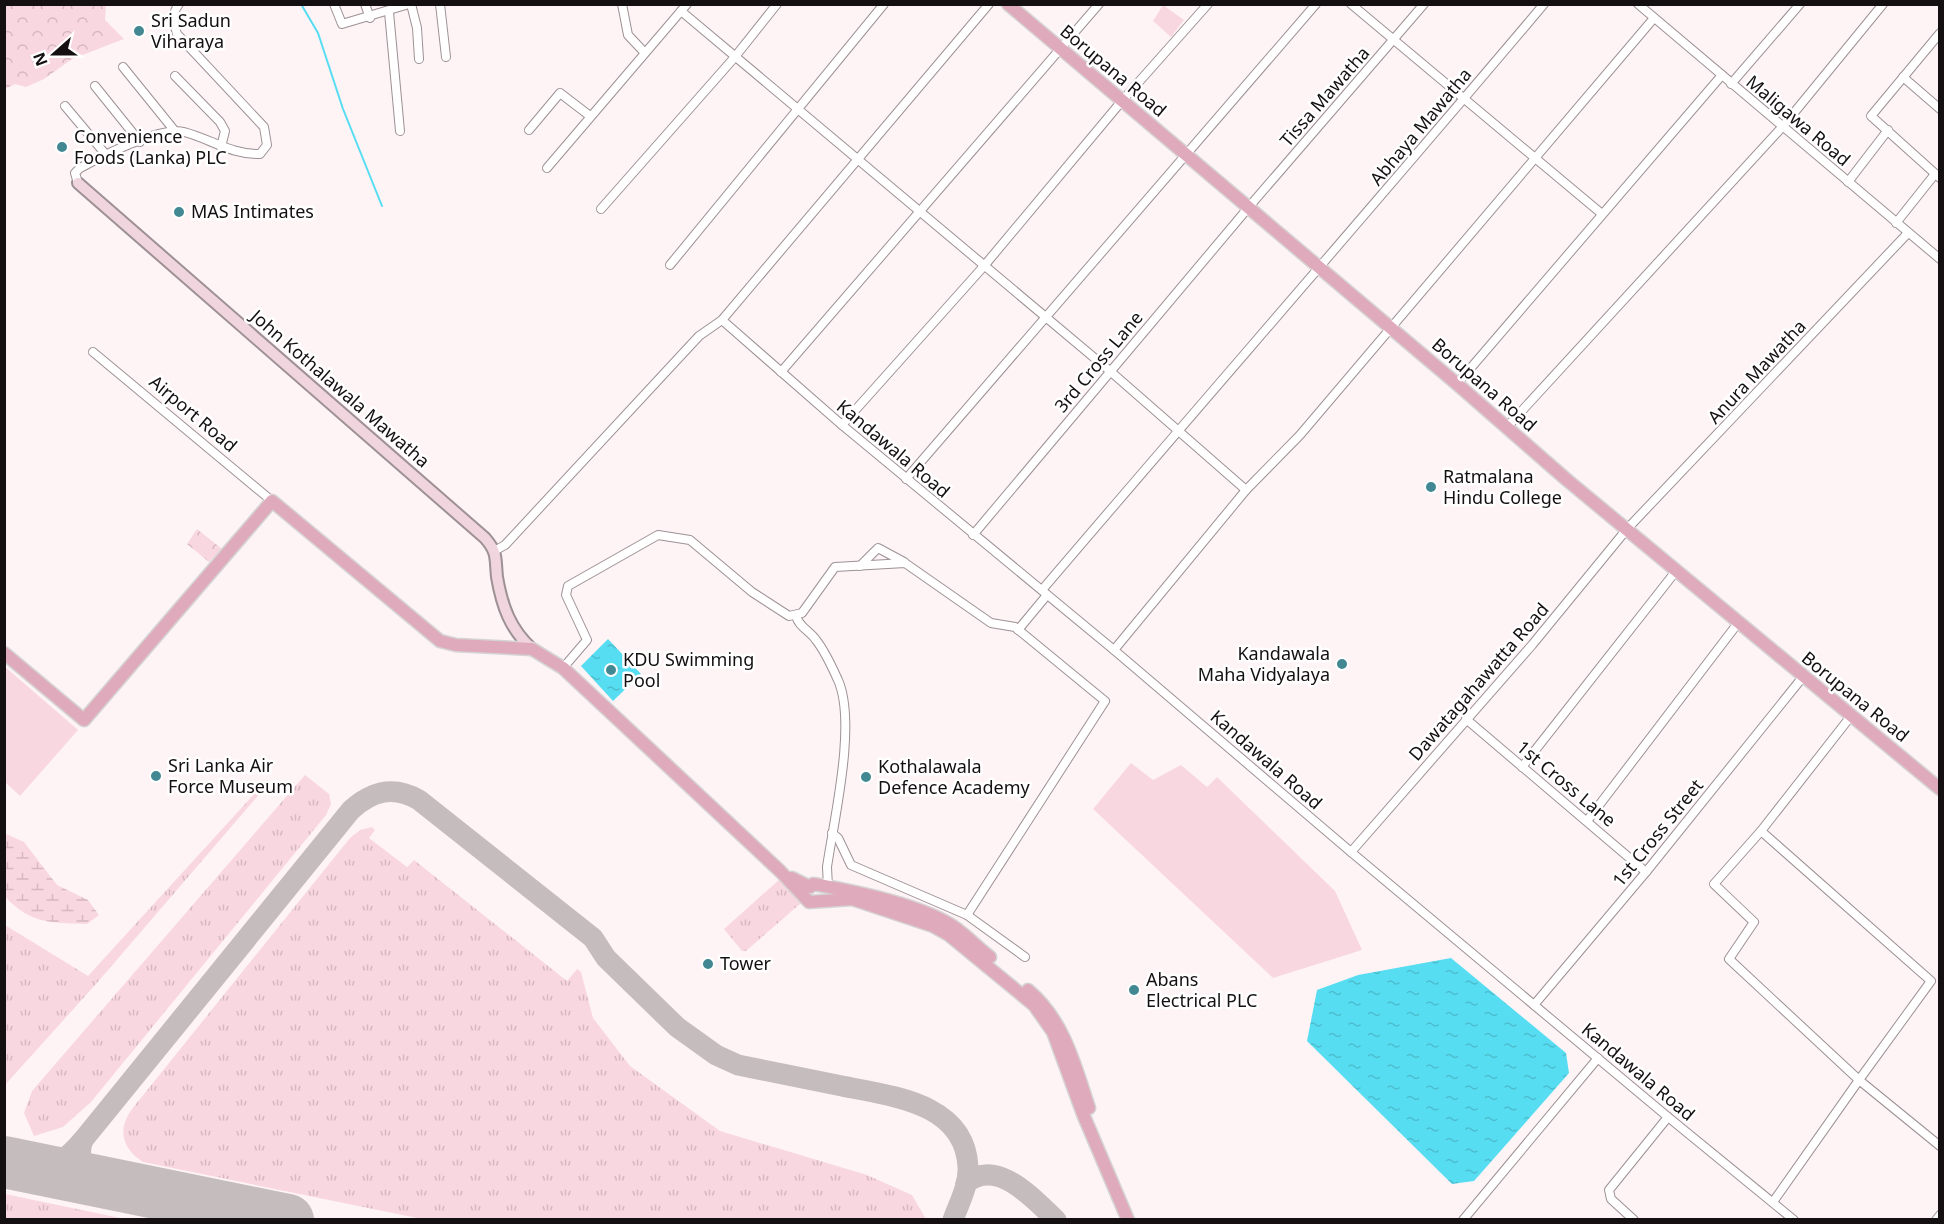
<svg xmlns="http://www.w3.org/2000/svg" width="1944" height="1224" font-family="'Noto Sans',sans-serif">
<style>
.grass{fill:url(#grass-tufts)}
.wetland{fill:url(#wetland-marsh)}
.park{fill:url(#park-crowns)}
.pitch{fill:#f9d7e1}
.water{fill:url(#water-ripples)}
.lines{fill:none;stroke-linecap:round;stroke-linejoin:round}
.stream{stroke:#57ddf1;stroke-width:2}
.taxiway{stroke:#c5bcbe;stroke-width:21}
.runway{stroke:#c5bcbe;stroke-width:52}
.street-casing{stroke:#9d9195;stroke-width:10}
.secondary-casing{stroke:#9d9195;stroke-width:14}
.primary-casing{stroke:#d5d4d4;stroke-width:15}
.street{stroke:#fff;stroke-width:8}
.secondary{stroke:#f0d4de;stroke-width:10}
.primary{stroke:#e0aabd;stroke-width:12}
.poi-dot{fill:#428893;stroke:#fff;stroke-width:2}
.labels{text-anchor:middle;stroke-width:5;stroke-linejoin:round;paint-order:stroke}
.poi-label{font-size:18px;fill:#141011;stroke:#fff;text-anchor:start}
.street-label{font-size:18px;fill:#141011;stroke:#fff}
</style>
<defs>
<pattern id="grass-tufts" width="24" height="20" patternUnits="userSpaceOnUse" patternTransform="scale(1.5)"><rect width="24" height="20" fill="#f9d7e1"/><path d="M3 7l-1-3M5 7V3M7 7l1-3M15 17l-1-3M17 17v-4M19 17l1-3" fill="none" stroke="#d5b8c0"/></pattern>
<pattern id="wetland-marsh" width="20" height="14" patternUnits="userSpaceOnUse" patternTransform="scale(1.5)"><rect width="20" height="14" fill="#f9d7e1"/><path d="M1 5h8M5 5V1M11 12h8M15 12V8" fill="none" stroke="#d5b8c0"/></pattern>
<pattern id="park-crowns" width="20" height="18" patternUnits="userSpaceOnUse" patternTransform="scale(1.5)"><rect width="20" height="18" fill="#f9d7e1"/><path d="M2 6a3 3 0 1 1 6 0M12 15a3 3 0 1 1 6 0" fill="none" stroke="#d5b8c0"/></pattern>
<pattern id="water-ripples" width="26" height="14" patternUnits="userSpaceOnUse" patternTransform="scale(1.5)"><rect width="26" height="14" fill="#57ddf1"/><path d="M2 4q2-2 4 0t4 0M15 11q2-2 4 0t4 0" fill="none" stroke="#4bbdce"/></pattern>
</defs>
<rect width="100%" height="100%" fill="#fef4f6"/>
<g class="grass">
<polygon points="305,775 329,794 331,804 326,815 91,1102 63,1127 34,1136 24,1113 32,1091"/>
<polygon points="267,780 269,783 96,984 5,1085 5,925 88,976"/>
<path d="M372 827 375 830 369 838 407 867 414 860 567 981 577 969 581 972 593 1018 630 1066 720 1131 867 1175 912 1195 926 1219H422L143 1162C122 1148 117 1130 132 1109L350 838 360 830Z"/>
<polygon points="780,879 802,899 801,903 746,951 742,951 724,929"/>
<polygon points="5,1194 125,1219 5,1219"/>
</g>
<path class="wetland" d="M4 833 24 842 57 885 88 900 99 915 87 924C49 922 33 925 5 897Z"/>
<g class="park">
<polygon points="5,4 106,5 105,20 124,39 72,59 44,79 26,87 15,84 5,89"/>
<polygon points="197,529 222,549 209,562 187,544"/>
</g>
<g class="pitch">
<polygon points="1163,5 1184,20 1171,37 1153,21"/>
<polygon points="4,666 78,730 20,796 5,782"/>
<polygon points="1131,763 1153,780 1181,765 1207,787 1217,777 1335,891 1362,950 1273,978 1093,809"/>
</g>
<g class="water">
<polygon points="608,639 641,674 613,701 581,666"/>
<polygon points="1451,958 1566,1053 1569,1073 1474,1181 1452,1184 1307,1041 1317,990 1358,975"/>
</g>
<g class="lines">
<polyline class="stream" points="301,4 318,33 343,109 382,206"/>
<g class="taxiway">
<path d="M30 1167C55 1168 67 1159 83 1140"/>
<path d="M104 1182C87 1174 75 1160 83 1140L351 810C372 791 393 785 419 800L593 938 606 958 677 1027 716 1055 738 1065C773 1072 807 1079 842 1086 890 1096 965 1102 968 1167 969 1185 959 1203 953 1220"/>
<path d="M966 1183C998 1157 1034 1200 1056 1220"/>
</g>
<polyline class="runway" points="4,1162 288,1220"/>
<defs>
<g id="street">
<polyline points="334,4 342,24 409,4"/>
<polyline points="365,4 370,18"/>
<polyline points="411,4 417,28 419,59"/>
<polyline points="440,4 446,57"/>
<polyline points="622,4 628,35 644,52"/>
<polyline points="1351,4 1602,214"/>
<polyline points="1638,4 1940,259"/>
<polyline points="681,11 1110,371 1246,490"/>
<polyline points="389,12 400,131"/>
<polyline points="1940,33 1871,116 1940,178"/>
<polyline points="123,67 174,130"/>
<polyline points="175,76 220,122 225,131 221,147"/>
<polyline points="1903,77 1940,109"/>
<polyline points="1731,84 1800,4"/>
<polyline points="95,86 140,142"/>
<polyline points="65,106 107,156"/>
<polyline points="529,130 560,93 590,116"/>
<polyline points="547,168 687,4"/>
<polyline points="1848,182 1888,130"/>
<path d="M78 183 75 173 80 168C102 156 161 126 184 132 211 139 232 155 260 154L267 145 264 127 177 34C174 23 171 14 179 4"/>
<polyline points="601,209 734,58 777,4"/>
<polyline points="1896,223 1935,174"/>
<polyline points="670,265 884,4"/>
<polyline points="722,320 842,425 1114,650 1351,852 1668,1117 1794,1220"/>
<polyline points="93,352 272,501"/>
<polyline points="781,372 1099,4"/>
<polyline points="1457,384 1722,75"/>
<polyline points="842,425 984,266 1121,102 1208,4"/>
<polyline points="1507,427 1784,125 1883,4"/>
<polyline points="906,479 1316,4"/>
<polyline points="973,535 1248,208 1424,4"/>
<polyline points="496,550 505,545 699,336 722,320 989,4"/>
<polyline points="860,566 878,548 904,562"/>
<path d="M1042 590C1209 394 1378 201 1544 4"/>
<path d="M796 616C799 627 810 631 816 640 825 651 832 667 838 680 857 723 834 819 827 867L828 887"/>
<polyline points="1018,630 1047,595"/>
<polyline points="1114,650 1246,490 1300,435 1654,18"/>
<polyline points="563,668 587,640 566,595 568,586 658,535 690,540 752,592 789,616 802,613 835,567 905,563 991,623 1015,627 1105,701 967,915"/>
<polyline points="1466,719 1646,872"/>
<polyline points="1522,767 1676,571"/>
<polyline points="1587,821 1738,623"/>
<polyline points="1761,831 1931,981 1859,1080 1940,1146"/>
<polyline points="832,833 838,838 851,865 967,915 1025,957"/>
<polyline points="1351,852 1532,645 1627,529 1908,233"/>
<polyline points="1534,1005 1646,872 1802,678"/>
<polyline points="1773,1202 1859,1080 1729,959 1754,922 1714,884 1761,831 1851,716"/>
<polyline points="1463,1220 1598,1058"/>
<polyline points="1634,1220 1611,1199 1609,1190 1668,1117"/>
<polyline points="1936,1220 1940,1215"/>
</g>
<path id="secondary" d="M78 183 485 538C498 553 495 558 497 577 502 606 510 629 532 649"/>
<g id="primary">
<polyline points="1008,4 1457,384 1567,480 1940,789"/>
<polyline points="4,653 84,720 272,501 440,641 456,645 532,649 563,668 780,871 809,902 852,899 933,926 949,935 1034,1005 1053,1032 1083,1114 1128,1220"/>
<path d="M792 878 810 887 813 884C853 891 920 904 954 927 967 936 978 948 990 957"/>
<path d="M1028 990C1064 1020 1075 1066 1089 1108"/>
</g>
</defs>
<use href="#street" class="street-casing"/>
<use href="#secondary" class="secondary-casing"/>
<use href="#primary" class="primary-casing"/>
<use href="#street" class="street"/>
<use href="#secondary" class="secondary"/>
<use href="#primary" class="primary"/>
</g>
<g class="poi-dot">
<circle cx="139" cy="31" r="6"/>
<circle cx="62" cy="147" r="6"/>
<circle cx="179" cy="212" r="6"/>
<circle cx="1431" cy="487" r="6"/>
<circle cx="1342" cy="664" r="6"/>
<circle cx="611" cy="670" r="6"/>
<circle cx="156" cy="776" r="6"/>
<circle cx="866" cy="777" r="6"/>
<circle cx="708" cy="964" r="6"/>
<circle cx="1134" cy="990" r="6"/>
</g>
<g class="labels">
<g class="poi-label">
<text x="151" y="27">Sri Sadun<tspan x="151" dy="21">Viharaya</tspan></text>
<text x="74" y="143">Convenience<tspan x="74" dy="21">Foods (Lanka) PLC</tspan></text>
<text x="191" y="218">MAS Intimates</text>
<text x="1443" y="483">Ratmalana<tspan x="1443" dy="21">Hindu College</tspan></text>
<text x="1330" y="660" text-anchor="end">Kandawala<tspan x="1330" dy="21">Maha Vidyalaya</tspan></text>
<text x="623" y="666">KDU Swimming<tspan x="623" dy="21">Pool</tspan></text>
<text x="168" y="772">Sri Lanka Air<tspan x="168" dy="21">Force Museum</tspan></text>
<text x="878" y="773">Kothalawala<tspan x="878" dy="21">Defence Academy</tspan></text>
<text x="720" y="970">Tower</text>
<text x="1146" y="986">Abans<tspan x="1146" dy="21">Electrical PLC</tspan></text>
</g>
<g class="street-label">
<text transform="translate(1113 71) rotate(40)" y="6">Borupana Road</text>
<text transform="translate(1325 97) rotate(-49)" y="6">Tissa Mawatha</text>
<text transform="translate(1798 121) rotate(40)" y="6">Maligawa Road</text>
<text transform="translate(1421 127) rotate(-50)" y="6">Abhaya Mawatha</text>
<text transform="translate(1099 362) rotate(-50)" y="6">3rd Cross Lane</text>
<text transform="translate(1757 372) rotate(-47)" y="6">Anura Mawatha</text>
<text transform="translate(1484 385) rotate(41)" y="6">Borupana Road</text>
<text transform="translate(340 389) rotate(41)" y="6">John Kothalawala Mawatha</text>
<text transform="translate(193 414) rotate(40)" y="6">Airport Road</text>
<text transform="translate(893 449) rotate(40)" y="6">Kandawala Road</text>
<text transform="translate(1479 682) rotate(-49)" y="6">Dawatagahawatta Road</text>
<text transform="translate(1855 697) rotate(39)" y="6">Borupana Road</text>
<text transform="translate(1266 760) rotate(41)" y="6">Kandawala Road</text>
<text transform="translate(1566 784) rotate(40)" y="6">1st Cross Lane</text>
<text transform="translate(1658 833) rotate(-51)" y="6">1st Cross Street</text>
<text transform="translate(1638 1072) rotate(40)" y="6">Kandawala Road</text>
</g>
</g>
<rect width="1944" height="1224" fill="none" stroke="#141011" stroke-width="12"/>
<g transform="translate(54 54) rotate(249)" stroke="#ffffff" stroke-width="4.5" paint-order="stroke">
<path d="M0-4.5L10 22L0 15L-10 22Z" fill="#141011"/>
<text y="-9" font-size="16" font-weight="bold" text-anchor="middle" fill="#141011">N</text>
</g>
</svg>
